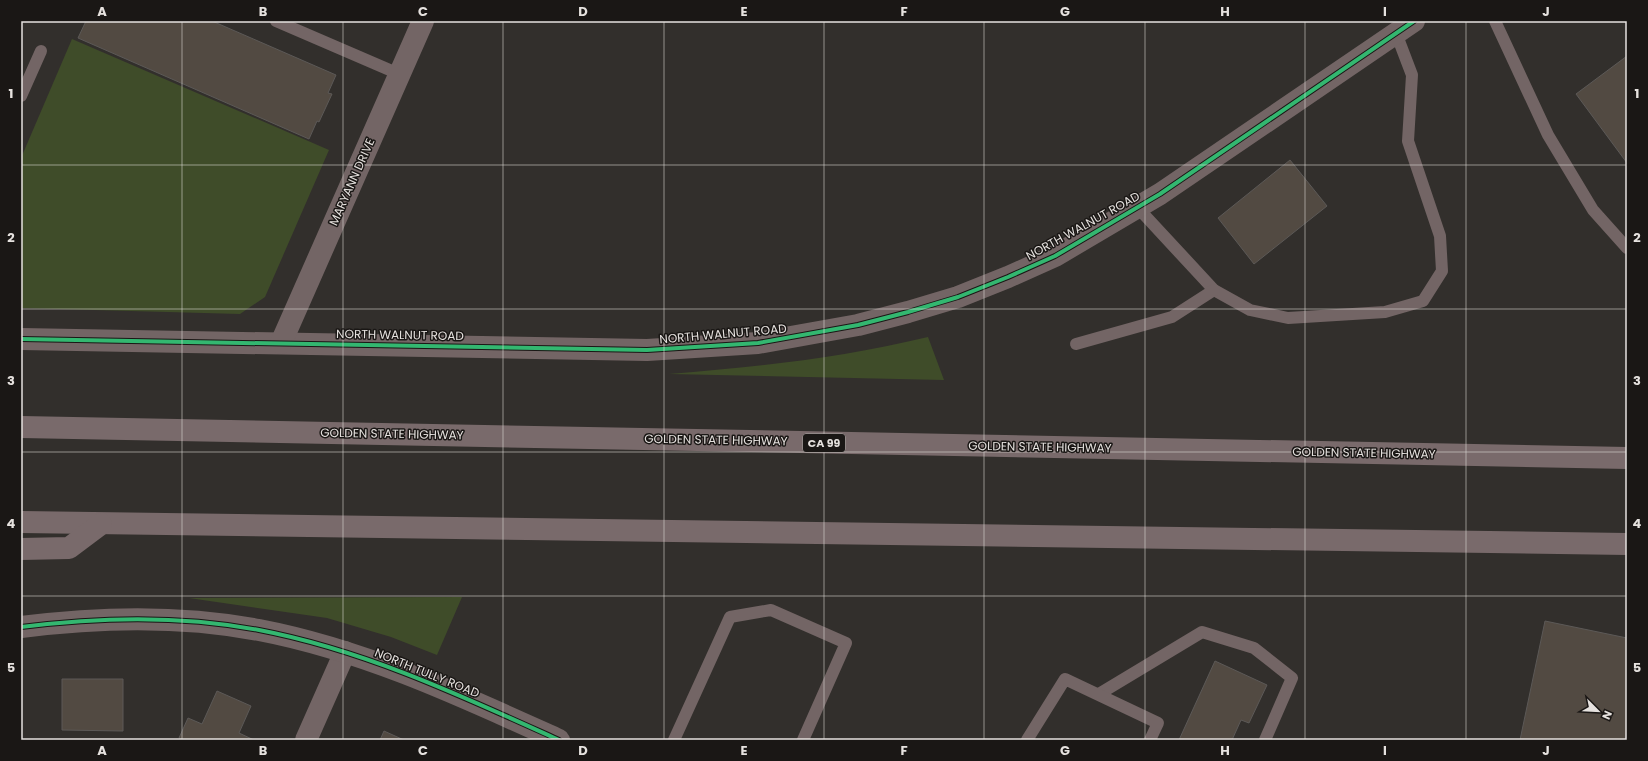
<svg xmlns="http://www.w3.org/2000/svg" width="1648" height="761" font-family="Poppins,sans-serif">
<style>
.green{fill:#3f4c29}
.building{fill:#524a42;stroke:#5c5957}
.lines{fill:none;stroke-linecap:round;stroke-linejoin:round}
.service{stroke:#736565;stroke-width:12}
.minor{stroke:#736565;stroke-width:22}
.tertiary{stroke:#736565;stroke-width:22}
.motorway{stroke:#796a6b;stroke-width:22}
.cycleway-casing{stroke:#1a1715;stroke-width:6}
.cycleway{stroke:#33b770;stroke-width:4}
.grid{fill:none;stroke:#e6e2df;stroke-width:1;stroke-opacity:0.55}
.labels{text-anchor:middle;stroke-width:3;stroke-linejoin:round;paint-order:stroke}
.shield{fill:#1a1715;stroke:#a9a5a2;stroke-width:1}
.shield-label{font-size:11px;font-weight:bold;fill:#e6e2df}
.street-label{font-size:12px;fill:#e6e2df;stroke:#1a1715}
.neatline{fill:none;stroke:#e6e2df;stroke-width:1.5}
.grid-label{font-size:13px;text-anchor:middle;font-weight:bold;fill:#e6e2df}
</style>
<rect width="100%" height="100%" fill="#322f2c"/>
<g class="green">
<polygon points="72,39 329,150 265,297 240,314 21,308 21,158"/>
<path d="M928 337 944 380 669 374C758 367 840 358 928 337Z"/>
<polygon points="462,597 437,655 391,637 327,618 189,598"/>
</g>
<g class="building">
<polygon points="86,21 212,21 336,75 328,93 332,94 319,122 317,121 309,139 78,38"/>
<polygon points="1627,56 1627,163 1576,94"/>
<polygon points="1290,160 1327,206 1254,264 1218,218"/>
<polygon points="1545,621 1627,638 1627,730 1625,740 1520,740"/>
<polygon points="1215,661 1267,685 1249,723 1241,720 1232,740 1179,740"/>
<polygon points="62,679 123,679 123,731 62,730"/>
<polygon points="217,691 251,706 239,733 254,740 184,740 179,738 188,718 202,724"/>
<polygon points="384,731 404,740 380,740"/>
</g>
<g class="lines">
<g class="service">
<polyline points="276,21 399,74"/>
<polyline points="1495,21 1548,135 1593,210 1627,248"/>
<polyline points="21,96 41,51"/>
<polyline points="1138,208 1214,290 1250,310 1288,318 1385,312 1423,301 1442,271 1440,236 1408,141 1412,75 1396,33"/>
<polyline points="1076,344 1172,317 1214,290"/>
<polyline points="1099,694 1202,632 1254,648 1292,678 1265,740"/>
<polyline points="674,740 730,617 771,610 846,643 803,740"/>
<polyline points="1027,740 1065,679 1158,723 1150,740"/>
</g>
<g class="minor">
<polyline points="21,339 647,350 758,343 858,325 908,312 958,297 1008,277 1055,256 1160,194 1414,21"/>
<polyline points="281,343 423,21"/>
<polyline points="306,740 345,652"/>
</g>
<path class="tertiary" d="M21 627C99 617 181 615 259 630 364 650 462 696 559 740"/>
<g class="motorway">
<polyline points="21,427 1627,458"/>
<polyline points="21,522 1627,544"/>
<polyline points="21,549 69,548 101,524"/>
</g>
<defs>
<g id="cycleway">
<polyline points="21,339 647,350 758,343 858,325 908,312 958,297 1008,277 1055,256 1160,194 1414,21"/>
<path d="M21 627C99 617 181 615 259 630 364 650 462 696 559 740"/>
</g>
</defs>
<use href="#cycleway" class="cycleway-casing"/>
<use href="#cycleway" class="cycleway"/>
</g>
<path class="grid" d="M182 21V740M343 21V740M503 21V740M664 21V740M824 21V740M984 21V740M1145 21V740M1305 21V740M1466 21V740M21 165H1627M21 309H1627M21 452H1627M21 596H1627"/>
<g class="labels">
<rect class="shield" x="803" y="434" width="42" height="18" rx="3"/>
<g class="shield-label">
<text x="824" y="447">CA 99</text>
</g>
<g class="street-label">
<text transform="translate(352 182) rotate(-66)" y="4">MARYANN DRIVE</text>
<text transform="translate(1083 226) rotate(-29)" y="4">NORTH WALNUT ROAD</text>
<text transform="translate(723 334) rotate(-5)" y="4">NORTH WALNUT ROAD</text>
<text transform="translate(400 335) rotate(1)" y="4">NORTH WALNUT ROAD</text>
<text transform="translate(392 434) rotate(1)" y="4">GOLDEN STATE HIGHWAY</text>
<text transform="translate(716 440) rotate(1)" y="4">GOLDEN STATE HIGHWAY</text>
<text transform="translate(1040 447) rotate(1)" y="4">GOLDEN STATE HIGHWAY</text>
<text transform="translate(1364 453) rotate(1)" y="4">GOLDEN STATE HIGHWAY</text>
<text transform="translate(427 673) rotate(22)" y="4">NORTH TULLY ROAD</text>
</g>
</g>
<rect width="1648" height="761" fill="none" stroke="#1a1715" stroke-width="44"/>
<g transform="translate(1598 711) rotate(114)" stroke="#1a1715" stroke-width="3" paint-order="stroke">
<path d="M0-3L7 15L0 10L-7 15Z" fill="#e6e2df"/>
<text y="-6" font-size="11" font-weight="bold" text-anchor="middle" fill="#e6e2df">N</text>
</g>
<rect x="22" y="22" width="1604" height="717" class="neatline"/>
<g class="grid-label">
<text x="102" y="16">A</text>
<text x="263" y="16">B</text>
<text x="423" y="16">C</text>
<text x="583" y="16">D</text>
<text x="744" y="16">E</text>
<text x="904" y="16">F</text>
<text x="1065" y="16">G</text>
<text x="1225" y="16">H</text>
<text x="1385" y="16">I</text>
<text x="1546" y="16">J</text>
<text x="11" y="98">1</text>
<text x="1637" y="98">1</text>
<text x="11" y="242">2</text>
<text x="1637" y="242">2</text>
<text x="11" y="385">3</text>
<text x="1637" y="385">3</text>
<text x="11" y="528">4</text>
<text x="1637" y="528">4</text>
<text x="11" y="672">5</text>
<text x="1637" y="672">5</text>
<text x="102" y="755">A</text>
<text x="263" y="755">B</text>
<text x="423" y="755">C</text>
<text x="583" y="755">D</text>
<text x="744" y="755">E</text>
<text x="904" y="755">F</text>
<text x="1065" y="755">G</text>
<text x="1225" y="755">H</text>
<text x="1385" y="755">I</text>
<text x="1546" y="755">J</text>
</g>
</svg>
